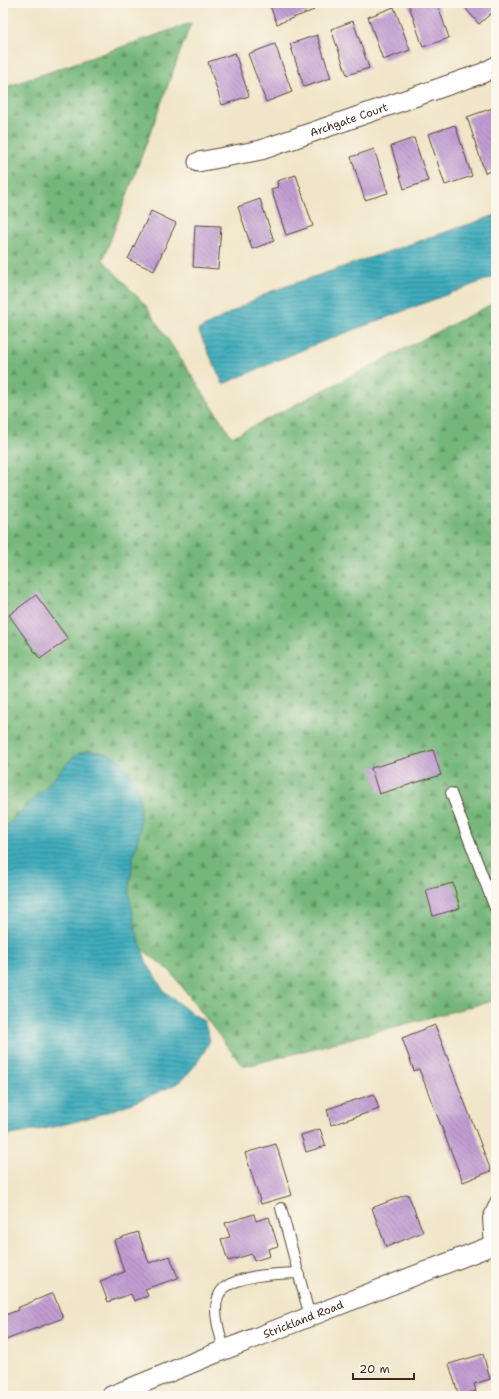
<svg xmlns="http://www.w3.org/2000/svg" width="499" height="1399" font-family="'Shantell Sans',sans-serif">
<style>
.forest{fill:url(#forest-firs);stroke:#58704c}
.water{fill:url(#water-rules);stroke:#3c6a6c}
.building{fill:url(#building-back-hatch)}
.lines{fill:none;stroke-linecap:round;stroke-linejoin:round}
.lane-casing{stroke:#564638;stroke-width:12}
.street-casing{stroke:#564638;stroke-width:21}
.lane{stroke:#fff;stroke-width:10}
.street{stroke:#fff;stroke-width:19}
.labels{text-anchor:middle;stroke-width:3;stroke-linejoin:round;paint-order:stroke}
.street-label{font-size:11px;fill:#3b2a1e;stroke:#fbf7ec}
</style>
<defs>
<pattern id="forest-firs" width="22" height="20" patternUnits="userSpaceOnUse"><rect width="22" height="20" fill="#74b77a"/><path d="M5 1l3.5 6h-7zM16 11l3.5 6h-7z" fill="#609563"/></pattern>
<pattern id="water-rules" width="6" height="5" patternUnits="userSpaceOnUse"><rect width="6" height="5" fill="#3dabbb"/><path d="M0 2.5h6" fill="none" stroke="#348b97"/></pattern>
<pattern id="building-back-hatch" width="6" height="6" patternUnits="userSpaceOnUse"><rect width="6" height="6" fill="#c19cd2"/><path d="M-1 5l2 2M0 0l6 6M5-1l2 2" fill="none" stroke="#9e7faa"/></pattern>
</defs>
<rect width="100%" height="100%" fill="#fbf7ec"/>
<filter id="ink" filterUnits="userSpaceOnUse"><feTurbulence type="fractalNoise" baseFrequency=".025" numOctaves="2"/><feDisplacementMap in="SourceGraphic" scale="8" xChannelSelector="R" yChannelSelector="G"/><feConvolveMatrix kernelMatrix="1 2 1 2 8 2 1 2 1" color-interpolation-filters="sRGB"/></filter>
<filter id="wash" filterUnits="userSpaceOnUse"><feTurbulence type="fractalNoise" baseFrequency=".012" numOctaves="4" result="noise"/><feDisplacementMap in="SourceGraphic" scale="16" xChannelSelector="R" yChannelSelector="G"/><feGaussianBlur stdDeviation="0.9" result="paint"/><feColorMatrix in="noise" values="0 0 0 0 0 0 0 0 0 0 0 0 0 0 0 0 0 1.4 0 .05"/><feComposite in="paint" operator="in"/></filter>
<g filter="url(#wash)">
<rect width="100%" height="100%" fill="#f0e5c8"/>
<polygon class="forest" points="191,23 103,260 146,306 232,437 496,302 496,1000 243,1067 170,971 87,906 3,943 3,88"/>
<g class="water">
<polygon points="496,215 496,276 314,345 223,384 198,330 269,292"/>
<path d="M88 750 109 754 121 761 132 776 140 798V830L133 858 129 892 136 930 146 961 163 990 187 1010 204 1021 210 1040C202 1057 193 1070 179 1082 172 1087 162 1090 154 1094 109 1114 58 1128 10 1135L3 1133V829L41 792 74 756Z"/>
</g>
<g id="blocks">
<g class="building">
<polygon points="278,3 311,3 314,10 277,24 270,6"/>
<polygon points="408,3 437,3 449,38 423,47"/>
<polygon points="461,3 496,3 496,9 479,24"/>
<polygon points="394,7 410,50 383,60 368,17"/>
<polygon points="353,21 369,68 347,75 331,29"/>
<polygon points="317,35 331,78 304,87 290,44"/>
<polygon points="275,44 292,92 266,102 248,54"/>
<polygon points="235,53 249,96 222,105 208,62"/>
<polygon points="493,108 496,117 496,169 485,173 467,117"/>
<polygon points="455,125 472,176 445,185 428,134"/>
<polygon points="414,138 428,181 404,189 391,146"/>
<polygon points="374,149 388,193 365,200 351,157"/>
<polygon points="296,175 313,226 286,235 271,189 278,187 277,181"/>
<polygon points="260,199 274,241 252,249 238,207"/>
<polygon points="151,211 176,223 154,271 128,259"/>
<polygon points="195,225 221,226 218,269 193,267"/>
<polygon points="36,595 68,639 40,659 9,615"/>
<polygon points="433,750 441,775 379,794 371,768"/>
<polygon points="453,883 460,908 433,916 426,890"/>
<polygon points="435,1025 491,1171 463,1182 419,1069 414,1071 402,1038"/>
<polygon points="374,1094 379,1109 331,1125 327,1109"/>
<polygon points="320,1129 326,1146 306,1152 301,1135"/>
<polygon points="276,1144 292,1195 261,1204 245,1153"/>
<polygon points="408,1194 423,1232 386,1247 372,1208"/>
<polygon points="254,1214 256,1221 269,1217 278,1246 268,1249 270,1256 254,1261 252,1254 228,1261 221,1239 230,1237 225,1223"/>
<polygon points="138,1232 149,1263 170,1256 178,1278 145,1289 148,1296 134,1301 131,1294 108,1302 100,1281 124,1272 114,1240"/>
<polygon points="53,1293 63,1318 3,1341 3,1316 18,1310 17,1308"/>
<polygon points="483,1354 490,1379 474,1384 476,1391 459,1396 449,1364"/>
</g>
</g>
</g>
<g filter="url(#ink)">
<use href="#blocks" fill-opacity="0" stroke="#564638" stroke-width="1"/>
<g class="lines">
<defs>
<g id="lane">
<polyline points="451,793 496,911"/>
<polyline points="281,1208 310,1317"/>
<polyline points="490,1247 488,1218 496,1200"/>
<path d="M224 1350C221 1337 216 1323 216 1310 216 1303 218 1293 224 1288 242 1274 277 1274 299 1273"/>
</g>
<g id="street">
<path id="s1" d="M198 162 261 150 483 73 496 66"/>
<path id="s2" d="M111 1396 224 1350 496 1244"/>
</g>
</defs>
<use href="#lane" class="lane-casing"/>
<use href="#street" class="street-casing"/>
<use href="#lane" class="lane"/>
<use href="#street" class="street"/>
</g>
</g>
<g class="labels">
<g class="street-label">
<text dy="4" stroke="none"><textPath href="#s1" startOffset="157">Archgate Court</textPath></text>
<text dy="4" stroke="none"><textPath href="#s2" startOffset="207">Strickland Road</textPath></text>
</g>
</g>
<rect width="499" height="1399" fill="none" stroke="#fbf7ec" stroke-width="16"/>
<path d="M353 1373v6h61v-6" fill="none" stroke="#3b2a1e" stroke-width="2"/>
<text x="359" y="1373" font-size="12" fill="#3b2a1e" stroke="#fbf7ec" stroke-width="3" paint-order="stroke">20 m</text>
</svg>
